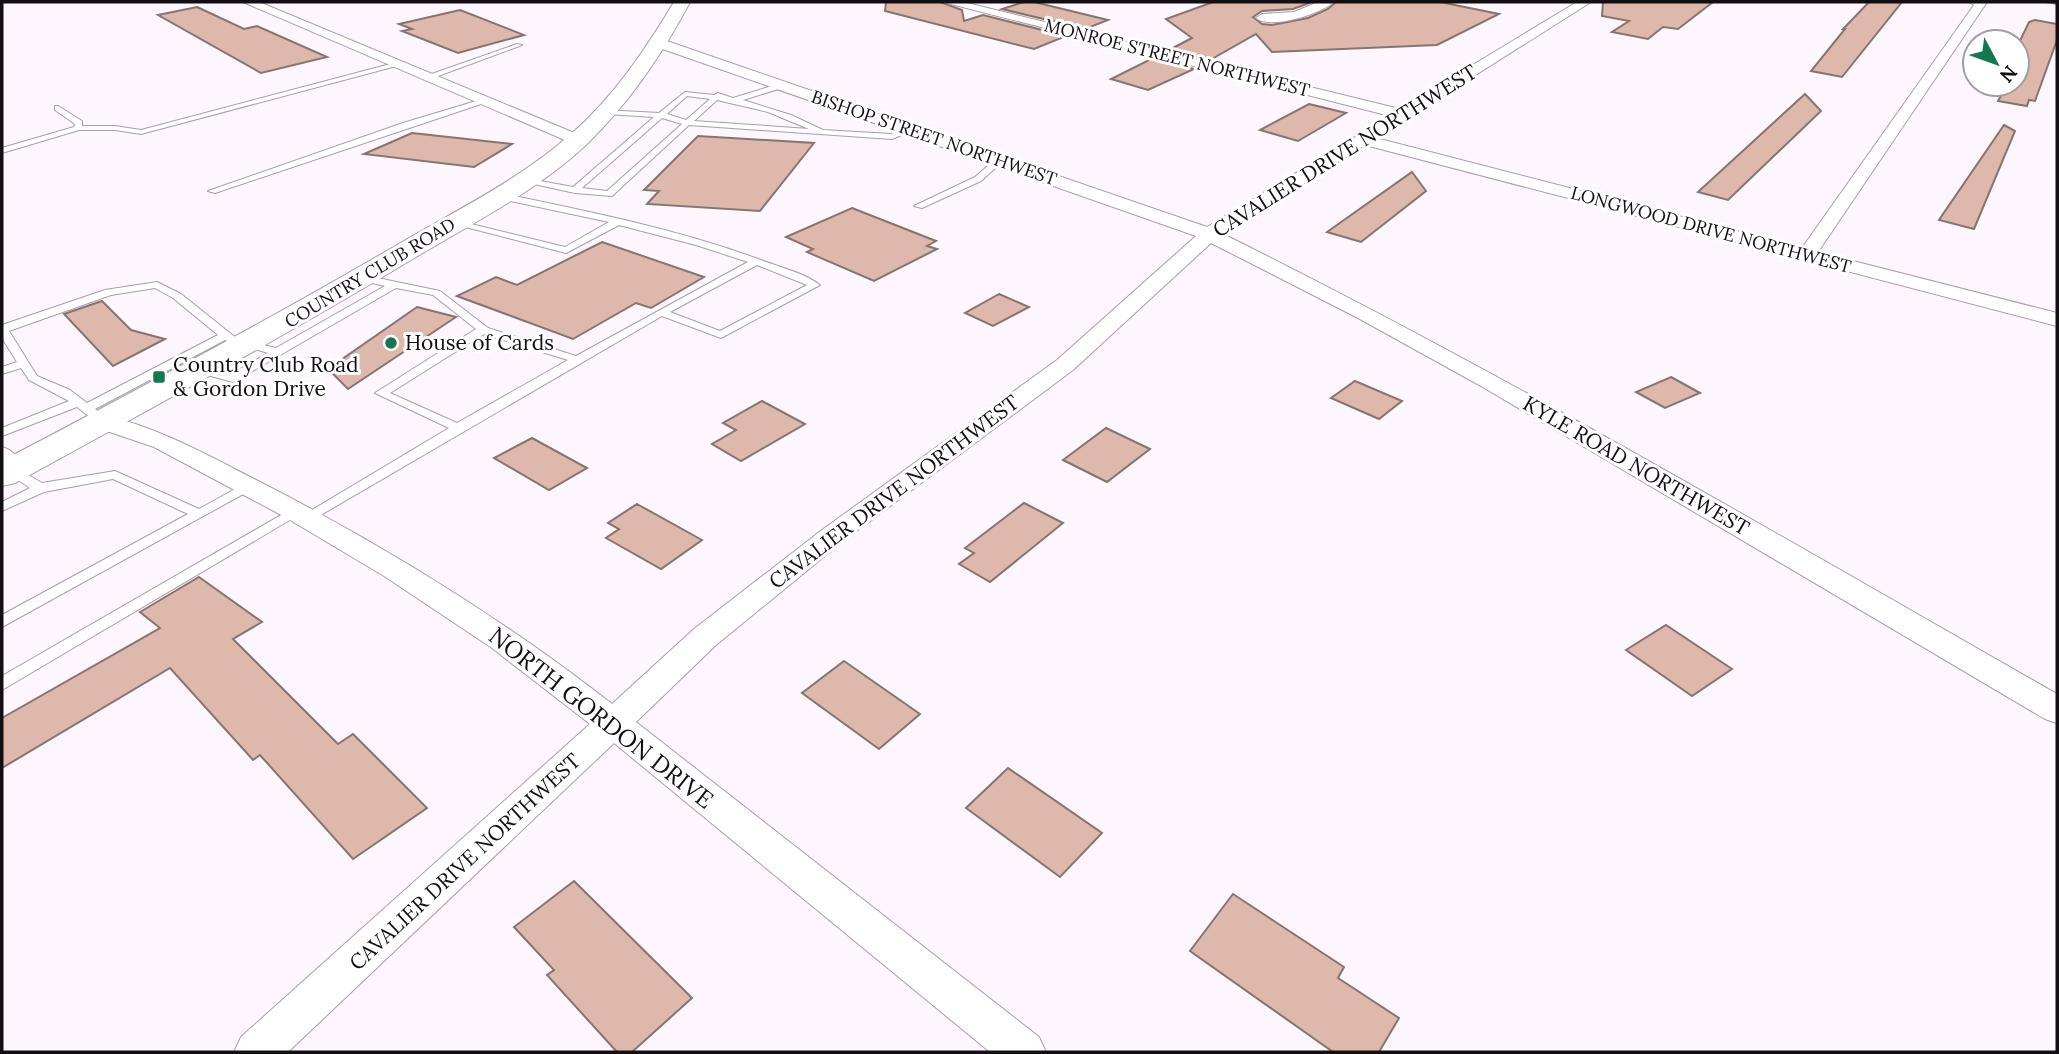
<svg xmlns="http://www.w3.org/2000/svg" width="2059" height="1054" font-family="Lora,serif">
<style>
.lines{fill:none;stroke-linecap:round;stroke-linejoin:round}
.stream{fill:#7d99a3;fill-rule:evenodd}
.building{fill:#deb8aa;stroke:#86756f;stroke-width:2}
.lane-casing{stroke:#a99da9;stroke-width:2}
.street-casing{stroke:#a99da9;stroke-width:2}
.primary-casing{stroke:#a99da9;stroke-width:2}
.lane{fill:#fff;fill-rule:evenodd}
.street{fill:#fff;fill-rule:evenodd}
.primary{fill:#fff;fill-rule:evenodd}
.poi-dot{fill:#13774f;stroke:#fff;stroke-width:2.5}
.labels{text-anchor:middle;stroke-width:6;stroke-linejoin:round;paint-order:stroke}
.far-street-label{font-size:18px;fill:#130e13;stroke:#fff}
.street-label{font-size:21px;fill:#130e13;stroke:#fff}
.poi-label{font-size:21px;fill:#130e13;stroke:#fff;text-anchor:start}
.near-street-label{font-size:24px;fill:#130e13;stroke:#fff}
</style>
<rect width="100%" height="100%" fill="#fef6fe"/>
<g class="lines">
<polygon class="stream" points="2046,2 2057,3 2057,5 2046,3"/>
</g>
<g class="building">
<polygon points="886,2 940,2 962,10 964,21 983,15 1066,36 1034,49 885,11"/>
<polygon points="1024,2 1034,2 1108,20 1085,29 1002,9"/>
<polygon points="1213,2 1312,2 1293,9 1262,11 1253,17 1262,24 1272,25 1308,18 1328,9 1336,2 1440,2 1499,14 1437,45 1272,52 1256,34 1210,60 1169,50 1192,38 1166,19"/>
<polygon points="1603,2 1713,2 1678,29 1663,27 1648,39 1612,32 1629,21 1602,16"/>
<polygon points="1869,2 1902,2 1842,77 1811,71 1845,29 1843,29"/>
<polygon points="197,7 244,29 257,26 327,57 261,73 158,15"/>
<polygon points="460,10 524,35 458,53 402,31 412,29 399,24"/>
<polygon points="2035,20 2057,24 2057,40 2035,101 2029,100 2027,106 1998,101 2008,84 2017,84 2017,47 2029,22"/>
<polygon points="1153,58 1194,69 1148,90 1111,79"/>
<polygon points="1805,94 1821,111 1728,200 1698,192"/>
<polygon points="1309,104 1346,113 1298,141 1260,130"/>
<polygon points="2004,125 2015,131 1974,229 1939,220"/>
<polygon points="412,133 512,144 474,167 364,154"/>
<polygon points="698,136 814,143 760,211 647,204 659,191 644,190"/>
<polygon points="1412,172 1426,191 1361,242 1327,232"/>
<polygon points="852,208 936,241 927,246 937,249 874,281 807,252 813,249 786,237"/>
<polygon points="602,242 704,277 651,308 636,303 573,339 457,296 496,277 517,285"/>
<polygon points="999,294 1029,307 993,326 965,313"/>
<polygon points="102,301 131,330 165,339 113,366 64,314"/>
<polygon points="417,307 456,317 348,389 328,369"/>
<polygon points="1671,377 1700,393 1665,408 1636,392"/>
<polygon points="1355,381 1402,401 1379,419 1331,398"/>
<polygon points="762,401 805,424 741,461 712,444 736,430 723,423"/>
<polygon points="1106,428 1150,449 1107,482 1063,460"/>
<polygon points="532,438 587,468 549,490 494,458"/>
<polygon points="1024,503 1063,523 990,582 959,564 974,553 965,548"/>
<polygon points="637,504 702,540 661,569 606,538 619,529 608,523"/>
<polygon points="199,577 262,622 233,639 338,744 353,734 427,808 353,859 260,755 253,760 170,668 2,768 2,718 160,628 140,612"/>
<polygon points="1666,625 1732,669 1692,696 1626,650"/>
<polygon points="844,661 920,714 879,749 802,693"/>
<polygon points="1008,768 1102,833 1060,877 966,808"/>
<polygon points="574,881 692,998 632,1052 617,1052 547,975 554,970 514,927"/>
<polygon points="1233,894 1344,967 1338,978 1399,1018 1379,1052 1333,1052 1190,951"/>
</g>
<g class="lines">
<defs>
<g id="lane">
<polygon points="517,44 522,45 430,79 423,77"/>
<polygon points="398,62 400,65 141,134 115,130 79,130 2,153 2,148 74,127 75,124 55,110 55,106 58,106 82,121 82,126 115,126 141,130"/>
<path d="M782 83H785V87L743 100 791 115 823 130 891 134 910 128 914 130 892 139 689 125 612 196 575 193 520 181 524 178 573 187 654 117 606 114 602 112 603 110 659 113 685 92 714 95 718 93 733 98ZM687 96 710 99 686 120 667 114ZM717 100 768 112 809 129 694 121ZM662 118 682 124 607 191 582 188Z"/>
<polygon points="483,99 490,101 215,193 208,191 403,123"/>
<polygon points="996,159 1003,161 981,181 922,208 914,206 975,177"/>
<path d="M499 193C587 211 676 229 761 260 779 267 805 273 820 285L721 338 662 316 307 523 302 522 300 519 302 516 449 428 375 393 476 329 433 295 396 288 237 380 233 382 196 372V368L200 367 231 374 268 353 225 340 95 409 110 422 108 425H100L77 407 2 436V428L69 401 29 380 21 368 2 374V367L17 362 2 338V325L105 290 157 282 181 294 236 338 276 348 385 286 359 280 358 278 363 275 440 291 488 328 576 356 748 262 696 245 619 225 566 253 450 223 455 220 565 247 609 222 496 198V194ZM757 265 807 285 720 331 670 312ZM155 288 173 298 218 335 87 403 70 390 37 376 9 331 111 295ZM484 334 568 360 457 423 390 393Z"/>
<polygon points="13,466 42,483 115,471 199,509 244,484 249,483 256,487 2,627 2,615 188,514 113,479 44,492 2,511 2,502 30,488 8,473 6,470"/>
<polygon points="295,507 300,508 302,511 300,514 2,690 2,676"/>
</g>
<g id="street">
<polygon points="243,2 259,2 584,137 586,140 578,145 572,143"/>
<path d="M943 2H963L1400 109 1577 2H1591L1376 138 1802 248 1974 5 1969 2H1987L1818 252 2057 313V326L1365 145 1223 234C1508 375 1781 537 2057 694V723L2045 719 1481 386 1358 318 1211 243 1073 370 842 542 716 645 636 722 1039 1037 1046 1052H990L614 743 288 1052H234L241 1037 590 724 492 648 384 576 285 517 154 447 95 427 92 422 95 417 104 415C160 428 209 456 260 482 383 545 503 619 612 704L694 629 822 530 1057 360 1196 236 654 46V40H664L1207 227 1390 116Z"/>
<path d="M1318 2H1334C1320 14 1271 30 1256 18L1262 14 1294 12Z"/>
<path d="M2 447C14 450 19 460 26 470L22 476 13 478 2 473Z"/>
</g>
<path id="primary" d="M674 2H690C663 53 630 102 588 143 539 190 474 222 416 257 285 336 150 409 15 483L2 486V461C135 391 267 321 397 245 455 211 519 180 570 135 613 98 645 50 674 2Z"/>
</defs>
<use href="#lane" class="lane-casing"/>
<use href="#street" class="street-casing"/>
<use href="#primary" class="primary-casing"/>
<use href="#lane" class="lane"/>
<use href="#street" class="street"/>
<use href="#primary" class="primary"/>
</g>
<g class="poi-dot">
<circle cx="391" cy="343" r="7"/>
<rect x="152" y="370" width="14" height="14" rx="3.5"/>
</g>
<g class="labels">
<g class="far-street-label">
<text transform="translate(1177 58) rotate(14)" y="6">MONROE STREET NORTHWEST</text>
<text transform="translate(934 138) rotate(19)" y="6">BISHOP STREET NORTHWEST</text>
<text transform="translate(1711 230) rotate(15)" y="6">LONGWOOD DRIVE NORTHWEST</text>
<text transform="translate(370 273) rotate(-31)" y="6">COUNTRY CLUB ROAD</text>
</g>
<g class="street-label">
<text transform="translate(1345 151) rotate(-32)" y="7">CAVALIER DRIVE NORTHWEST</text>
<text transform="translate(1636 466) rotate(30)" y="7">KYLE ROAD NORTHWEST</text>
<text transform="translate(894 492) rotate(-37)" y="7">CAVALIER DRIVE NORTHWEST</text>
<text transform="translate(465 862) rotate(-43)" y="7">CAVALIER DRIVE NORTHWEST</text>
</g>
<g class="poi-label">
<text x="405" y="350">House of Cards</text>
<text x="173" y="372">Country Club Road<tspan x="173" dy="24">&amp; Gordon Drive</tspan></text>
</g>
<g class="near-street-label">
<text transform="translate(601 718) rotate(38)" y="8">NORTH GORDON DRIVE</text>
</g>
</g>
<rect width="2059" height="1054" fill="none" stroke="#130e13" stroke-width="7"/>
<g transform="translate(1996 63) rotate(131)"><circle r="33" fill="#ffffff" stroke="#a19fa1" stroke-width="2"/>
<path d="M0-5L12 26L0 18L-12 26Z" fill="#13774f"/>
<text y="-10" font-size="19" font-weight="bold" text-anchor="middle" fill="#130e13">N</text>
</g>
</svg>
